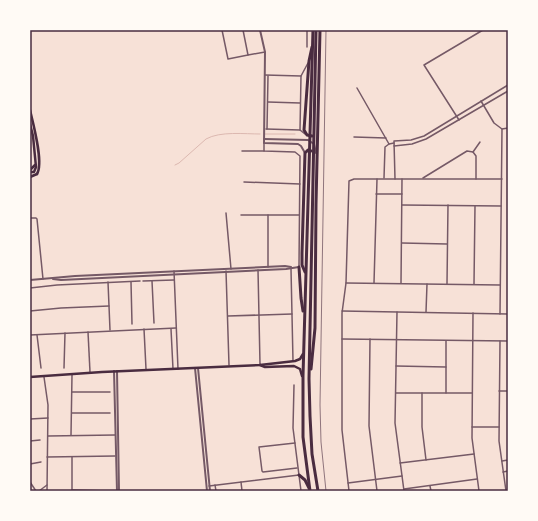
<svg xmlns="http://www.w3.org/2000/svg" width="538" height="521" font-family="Literata,serif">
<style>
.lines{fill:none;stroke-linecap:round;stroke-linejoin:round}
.stream{stroke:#dcb8b0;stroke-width:1}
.minor{stroke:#755966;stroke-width:1.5}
.tertiary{stroke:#755966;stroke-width:2}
.secondary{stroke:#4a2c40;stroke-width:2.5}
.motorway{stroke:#4a2c40;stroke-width:3}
.rail{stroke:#8f747c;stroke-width:1}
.neatline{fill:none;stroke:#4a2c40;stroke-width:1.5}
</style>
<rect width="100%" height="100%" fill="#f7e1d7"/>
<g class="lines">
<g class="stream">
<polyline points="265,134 295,134"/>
<path d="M175 165 179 163 206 139C220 131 245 134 260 134"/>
</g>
<g class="minor">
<polyline points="222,30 228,59 248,55"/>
<polyline points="243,30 248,55 265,52"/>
<polyline points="307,47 307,30"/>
<polyline points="265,75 301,76"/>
<polyline points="357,88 389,144"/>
<polyline points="481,101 494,123 502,129 508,128"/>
<polyline points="268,102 300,103"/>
<polyline points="459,120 424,65 483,30"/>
<polyline points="266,129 300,130 305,134"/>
<polyline points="267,129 268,76"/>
<polyline points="300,130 301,76 308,63"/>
<polyline points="354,137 386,138"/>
<polyline points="264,143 264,151 295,152 300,156 299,266"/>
<polyline points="394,146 412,144 426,139 508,91"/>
<polyline points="242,151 264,151"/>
<polyline points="473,152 480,142"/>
<polyline points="384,178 385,147 389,144 394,143"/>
<polyline points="423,178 467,151 473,152 476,156 476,179"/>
<polyline points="395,179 394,141 411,140 424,136 508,85"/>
<polyline points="244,182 300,184"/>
<polyline points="376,194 402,194"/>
<polyline points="402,205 501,206"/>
<polyline points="226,213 231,269"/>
<polyline points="241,215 299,215"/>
<polyline points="30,218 36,218 37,219 43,279"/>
<polyline points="402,243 447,244"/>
<polyline points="268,267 268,215"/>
<polyline points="291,269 293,361"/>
<polyline points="258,270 260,364"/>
<polyline points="174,271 178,369"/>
<polyline points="226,271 229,365"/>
<polyline points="143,281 174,280"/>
<polyline points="152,281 154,323"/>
<polyline points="108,282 110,330"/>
<polyline points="131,282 132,324"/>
<polyline points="346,283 500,285"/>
<polyline points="374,283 377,179"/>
<polyline points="401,283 402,179"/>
<polyline points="447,284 448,205"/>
<polyline points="474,284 475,206"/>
<polyline points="30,288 57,285 140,281"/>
<polyline points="30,311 61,308 109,306"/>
<polyline points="342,311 508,314"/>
<polyline points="397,312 395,423 404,491"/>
<polyline points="426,312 427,284"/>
<polyline points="473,313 472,438 479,491"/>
<polyline points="500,314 502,129"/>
<polyline points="228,316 292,314"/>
<polyline points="144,329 146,369"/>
<polyline points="171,329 173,369"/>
<polyline points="88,332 90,372"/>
<polyline points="30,335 176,328"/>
<polyline points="37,335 41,368"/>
<polyline points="342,339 508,341"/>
<polyline points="370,339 369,426 377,491"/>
<polyline points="500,341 499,441 506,491"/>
<polyline points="396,366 446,367"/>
<polyline points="64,368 65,333"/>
<polyline points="44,377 48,405 47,491"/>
<polyline points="294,385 293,428 301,491"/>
<polyline points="499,391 508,391"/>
<polyline points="72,392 110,392"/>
<polyline points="396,393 472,393"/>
<polyline points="422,393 422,427 426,460"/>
<polyline points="446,393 446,341"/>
<polyline points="72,413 110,413"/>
<polyline points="30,419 48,418"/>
<polyline points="472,427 499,427"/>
<polyline points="71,435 72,375"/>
<polyline points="48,436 115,435"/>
<polyline points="30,441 40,440"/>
<polyline points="295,443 259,447 262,471 263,472 297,468"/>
<polyline points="47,457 115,456"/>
<polyline points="72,457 72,491"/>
<polyline points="502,461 508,460"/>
<polyline points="400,463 474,454"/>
<polyline points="30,464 41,462"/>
<polyline points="503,472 508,471"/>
<polyline points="30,482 36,491"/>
<polyline points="241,482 242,491"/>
<polyline points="348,483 402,476"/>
<polyline points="215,485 216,491"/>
<polyline points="209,486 299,475"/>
<polyline points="430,486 431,491"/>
<polyline points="404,489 477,479"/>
<polyline points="72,490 111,491"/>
<polyline points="39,491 47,485"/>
<polyline points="349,491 342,430 342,313 346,283 349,181 354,179 502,179"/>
</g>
<g class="tertiary">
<polyline points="260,30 265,52 264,143 298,144 301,146 305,153"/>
<polyline points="264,139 308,140 314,144 316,153"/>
<polyline points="53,279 61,280 286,269 299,267"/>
<polyline points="30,280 75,276 285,266 291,267"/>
<polyline points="195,368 207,491"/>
<polyline points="198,368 210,491"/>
<polyline points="114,371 117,491"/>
<polyline points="117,371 119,491"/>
</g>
<g class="secondary">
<path d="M30 110C33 123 44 163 37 174"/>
<polyline points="30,124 33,136 36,167 34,172 30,172"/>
<polyline points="30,170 35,165"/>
<polyline points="30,177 37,174"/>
<polyline points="260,365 265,367 294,366 300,369 302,376"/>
<polyline points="30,377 102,372 260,365 295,361 300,359 303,354"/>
</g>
<g class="motorway">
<polyline points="316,30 309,379 310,416 312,454 318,491"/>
<polyline points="312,136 307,135 304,130 309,61 312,47"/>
<polyline points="299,267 301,298 303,311"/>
<polyline points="305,272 302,265 302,253 305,153 308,150 311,151"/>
<polyline points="311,369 315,328 316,204 320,30"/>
<polyline points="299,475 305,480 309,488"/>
<polyline points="310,491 303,437 303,376 313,30"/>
</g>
<polyline class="rail" points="326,30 320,405 321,442 326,491"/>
</g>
<rect width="538" height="521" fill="none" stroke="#fffaf5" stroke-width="62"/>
<rect x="31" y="31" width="476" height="459" class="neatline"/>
</svg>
